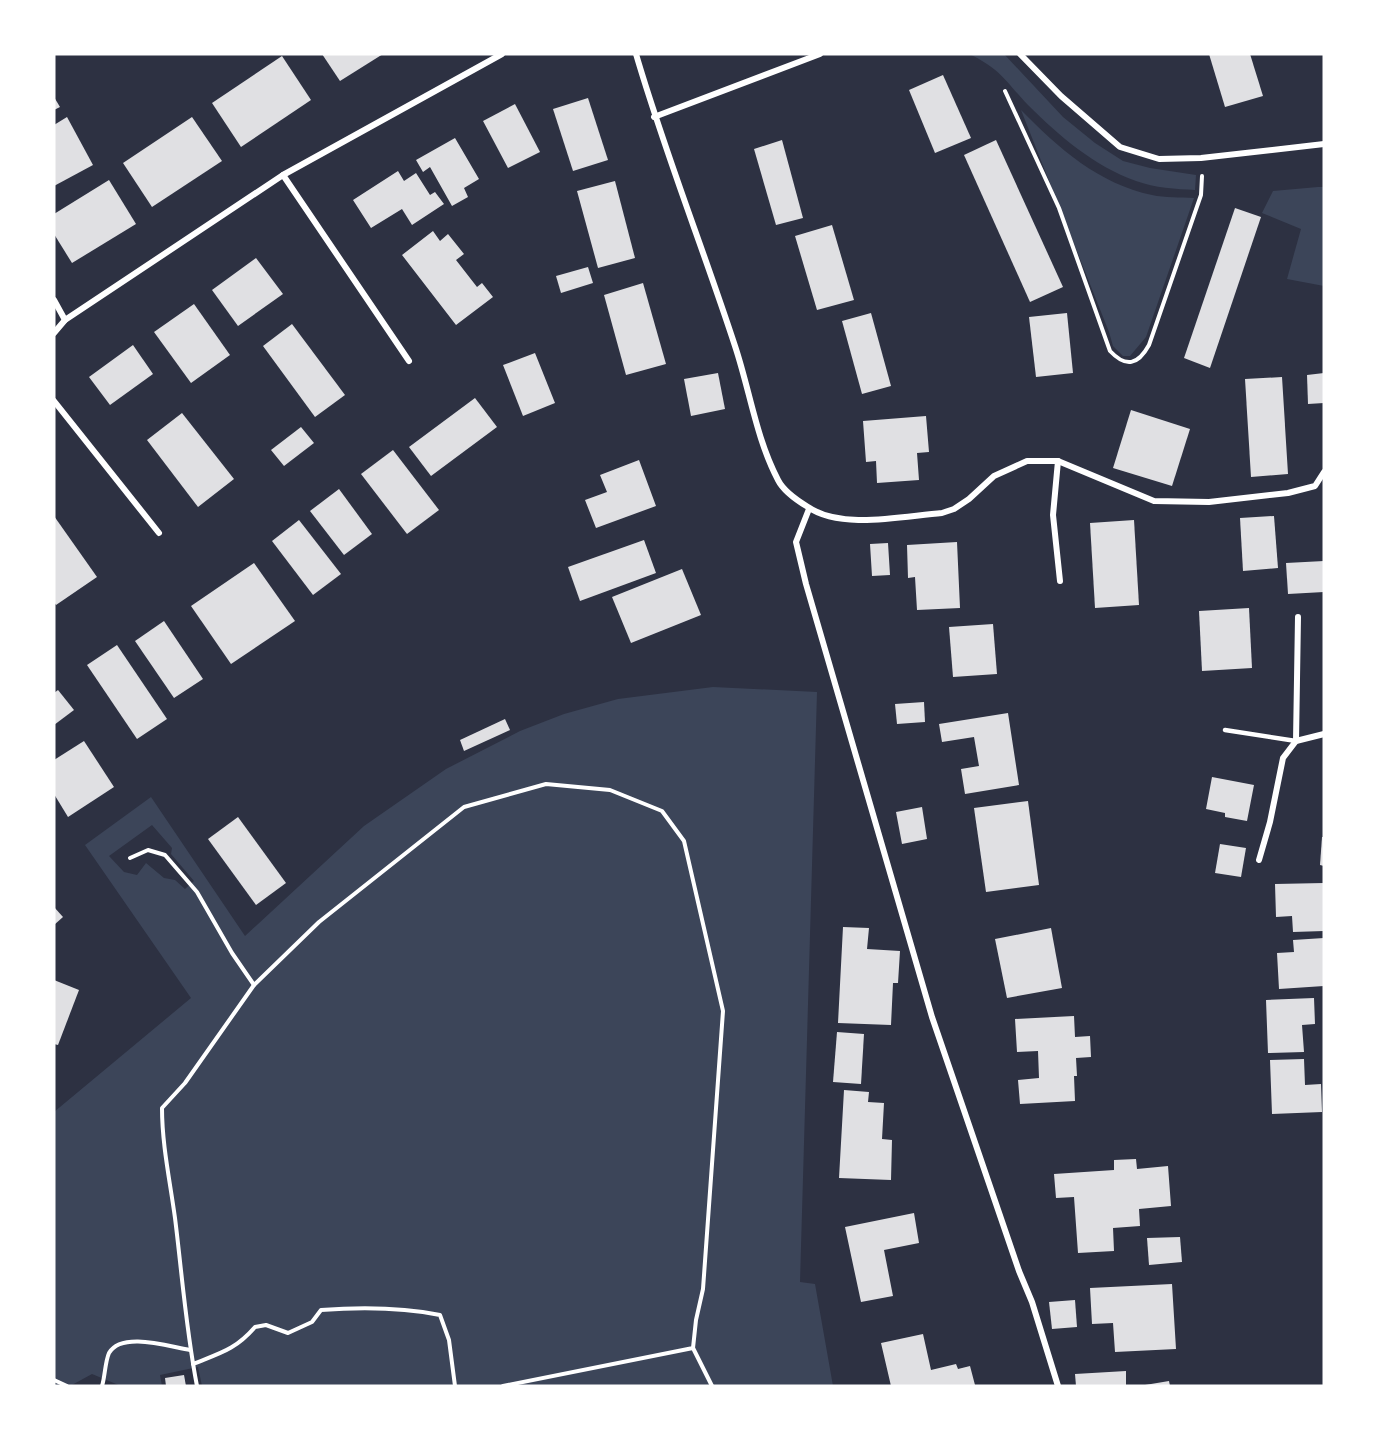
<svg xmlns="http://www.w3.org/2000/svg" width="1378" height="1440" font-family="Raleway,sans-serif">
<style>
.green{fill:#3c4559;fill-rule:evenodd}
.building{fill:#e0e0e3}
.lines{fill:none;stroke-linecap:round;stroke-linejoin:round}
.path{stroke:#fff;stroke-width:4}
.service{stroke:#fff;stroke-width:4.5}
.minor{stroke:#fff;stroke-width:6}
</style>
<rect width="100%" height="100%" fill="#2d3142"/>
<g class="green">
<path d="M969 54H1004L1063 117 1095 143 1123 161 1150 168 1196 175 1195 190C1176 189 1155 188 1136 181 1094 166 1059 136 1028 105 1005 81 1001 69 969 54Z"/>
<path d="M1021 110C1058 148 1099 184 1152 195 1165 198 1180 197 1194 198L1146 337 1130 356H1123L1113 346 1109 332Z"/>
<polygon points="1318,187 1324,187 1324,286 1287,279 1301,229 1262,213 1273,191"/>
<path d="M713 687 817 692 800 1282 815 1284 833 1386H202L198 1367 160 1375 162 1386H121L92 1374 70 1386H54V1112L191 998 85 845 151 797 245 936 364 826 446 769 520 731 564 714 618 699ZM152 825 172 848 171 854 194 881 185 889 175 880 164 878 146 863 137 875 124 872 109 856Z"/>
</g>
<g class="building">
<polygon points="322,54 383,54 340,81"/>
<polygon points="1209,54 1250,54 1263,96 1225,107"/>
<polygon points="282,56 311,100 241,147 212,103"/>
<polygon points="943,75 971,138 935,153 909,90"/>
<polygon points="54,97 60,107 54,110"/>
<polygon points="588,98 608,160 573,171 553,109"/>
<polygon points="515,104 540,152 508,168 483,121"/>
<polygon points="67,117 93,165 54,186 54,125"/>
<polygon points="192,117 222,161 152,207 123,163"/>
<polygon points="455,138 479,179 464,188 468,197 452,206 430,167 423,172 416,160"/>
<polygon points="782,140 803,218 776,225 754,149"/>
<polygon points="996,140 1063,287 1030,302 964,155"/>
<polygon points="398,171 404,181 416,173 430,195 435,192 444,204 412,225 402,209 371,228 353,200"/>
<polygon points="109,180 136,224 72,263 54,234 54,214"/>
<polygon points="615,181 635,258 598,268 577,191"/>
<polygon points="1235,208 1261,217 1210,368 1184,358"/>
<polygon points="832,225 854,300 817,310 795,236"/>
<polygon points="433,231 440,241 448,234 464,254 456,260 477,287 482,283 493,297 456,325 402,255"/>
<polygon points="256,258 283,294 238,326 212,290"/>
<polygon points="588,267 593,283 561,293 556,276"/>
<polygon points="643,283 666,364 626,375 604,295"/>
<polygon points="194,304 230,355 191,383 154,332"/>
<polygon points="871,313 891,386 862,394 842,321"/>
<polygon points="1067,313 1073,373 1036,377 1029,317"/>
<polygon points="292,324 345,395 315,417 263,346"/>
<polygon points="133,345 153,374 110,405 89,377"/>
<polygon points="535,353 555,403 523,416 503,365"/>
<polygon points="718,373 725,409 691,416 684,379"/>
<polygon points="1324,373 1324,403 1308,404 1307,375"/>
<polygon points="1282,377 1288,474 1251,477 1245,379"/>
<polygon points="475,398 497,427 431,476 409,447"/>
<polygon points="1131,410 1190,429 1172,486 1113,468"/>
<polygon points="182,413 234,479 198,507 147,440"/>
<polygon points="926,416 929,452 917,453 919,480 877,483 876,461 866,462 863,421"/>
<polygon points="301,427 314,443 284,466 271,450"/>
<polygon points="393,450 439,510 407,534 361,474"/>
<polygon points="639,460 656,506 596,528 585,500 607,492 600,475"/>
<polygon points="339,489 372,534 344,555 310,511"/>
<polygon points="54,516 97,577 56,605 54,602"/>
<polygon points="1274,516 1278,568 1243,571 1240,518"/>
<polygon points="299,520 341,574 313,595 272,541"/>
<polygon points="1134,520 1139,605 1095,608 1090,523"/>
<polygon points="644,540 656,573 580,601 568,567"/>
<polygon points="957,542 960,608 917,610 915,577 908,578 907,545"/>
<polygon points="888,543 890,575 872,576 870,544"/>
<polygon points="1324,561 1324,592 1288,594 1286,563"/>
<polygon points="254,563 295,621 231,664 191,606"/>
<polygon points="682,569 701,615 631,643 612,597"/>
<polygon points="1249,608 1252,668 1202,671 1199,611"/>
<polygon points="164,621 203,679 174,698 135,641"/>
<polygon points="993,624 997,674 953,677 949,627"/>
<polygon points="117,645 167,719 137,739 87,665"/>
<polygon points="58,690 74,710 54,725 54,693"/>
<polygon points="924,702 925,722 897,724 895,704"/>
<polygon points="1008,713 1019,785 965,794 961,769 979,766 974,737 942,742 939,724"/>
<polygon points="505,719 510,730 464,751 460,740"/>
<polygon points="84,741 114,787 68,817 54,794 54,760"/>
<polygon points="1212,777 1254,785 1247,821 1225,817 1225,813 1206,809"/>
<polygon points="1028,801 1039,885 986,892 974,808"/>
<polygon points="922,807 927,839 902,844 896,812"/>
<polygon points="238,817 286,883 256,905 208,839"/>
<polygon points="1322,837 1324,837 1324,866 1320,865"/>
<polygon points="1220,844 1246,848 1241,877 1215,873"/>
<polygon points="1324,883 1324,931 1293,932 1292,916 1276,917 1275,884"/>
<polygon points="54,907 63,917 54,925"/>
<polygon points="843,927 869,928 867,949 900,951 898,983 893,983 891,1025 838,1023"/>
<polygon points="1051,928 1062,988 1007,998 995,939"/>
<polygon points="1324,938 1324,986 1279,989 1277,953 1294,952 1293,940"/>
<polygon points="54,980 79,990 58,1045 54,1044"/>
<polygon points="1314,998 1315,1024 1302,1025 1304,1052 1268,1053 1266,1000"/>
<polygon points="1074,1016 1075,1037 1090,1036 1091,1057 1076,1058 1077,1076 1074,1076 1075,1101 1020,1104 1018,1080 1039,1078 1038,1051 1017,1052 1015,1019"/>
<polygon points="837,1032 864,1034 861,1084 833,1082"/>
<polygon points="1304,1059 1305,1085 1321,1084 1322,1112 1272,1114 1270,1060"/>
<polygon points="844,1090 869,1092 868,1102 884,1103 882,1139 892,1140 891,1180 839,1178"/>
<polygon points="1136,1159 1137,1169 1168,1166 1171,1206 1139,1209 1140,1226 1113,1228 1114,1251 1078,1253 1074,1197 1056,1198 1054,1174 1114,1170 1114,1160"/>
<polygon points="914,1213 919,1243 884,1250 893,1296 861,1302 845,1227"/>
<polygon points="1180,1237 1182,1262 1149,1265 1147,1238"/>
<polygon points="1172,1284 1176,1349 1115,1352 1113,1323 1092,1324 1090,1288"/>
<polygon points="1075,1300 1077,1327 1052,1329 1049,1302"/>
<polygon points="923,1334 931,1370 956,1364 958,1369 970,1366 975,1385 891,1386 881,1343"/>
<polygon points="1126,1371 1126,1386 1076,1386 1075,1374"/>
<polygon points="184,1375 186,1386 166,1386 165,1378"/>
<polygon points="1169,1381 1170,1386 1145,1386 1145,1385"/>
</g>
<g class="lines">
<g class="path">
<path d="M1005 91 1059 208 1110 351C1126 368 1138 365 1149 345L1201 195 1202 176"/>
<polyline points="130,858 148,850 165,855 197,892 232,953 254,985"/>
<polyline points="693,1348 712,1386"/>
<path d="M193 1364C220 1353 235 1350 255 1327L266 1325 288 1333 312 1322 321 1310C362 1307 400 1307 440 1315L449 1340 455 1386"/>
<polyline points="54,1380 67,1386"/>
<path d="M102 1386C105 1377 105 1362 109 1353 122 1331 170 1347 190 1350"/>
<path d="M197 1386C186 1330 182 1274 175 1218 170 1181 162 1145 162 1108L185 1083 254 985 319 922 464 807 546 784 610 790 662 811 684 841 723 1011 703 1289 696 1320 693 1348 503 1386"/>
</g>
<polyline class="service" points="1225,730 1296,741"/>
<g class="minor">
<path d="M636 54C665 153 703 248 735 346 750 391 756 438 778 480 783 490 798 501 808 507 841 530 903 516 942 513L954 509 969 499 994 476 1027 461H1058L1154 501 1209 502 1288 493 1315 486 1324 472"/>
<polyline points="1020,54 1061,96 1120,147 1159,159 1201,158 1324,144"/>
<polyline points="654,117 820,54"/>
<polyline points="283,175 409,361"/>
<polyline points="54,300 65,320"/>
<polyline points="54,333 65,320 283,175 502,54"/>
<polyline points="54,401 159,533"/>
<polyline points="1058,461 1053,515 1060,581"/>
<polyline points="809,509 796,542 806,584 932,1017 1019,1271 1032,1302 1058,1386"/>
<polyline points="1296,741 1298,617"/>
<polyline points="1259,860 1270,822 1283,758 1296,741 1324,734"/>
</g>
</g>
<rect width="1378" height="1440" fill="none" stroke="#ffffff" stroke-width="111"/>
</svg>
